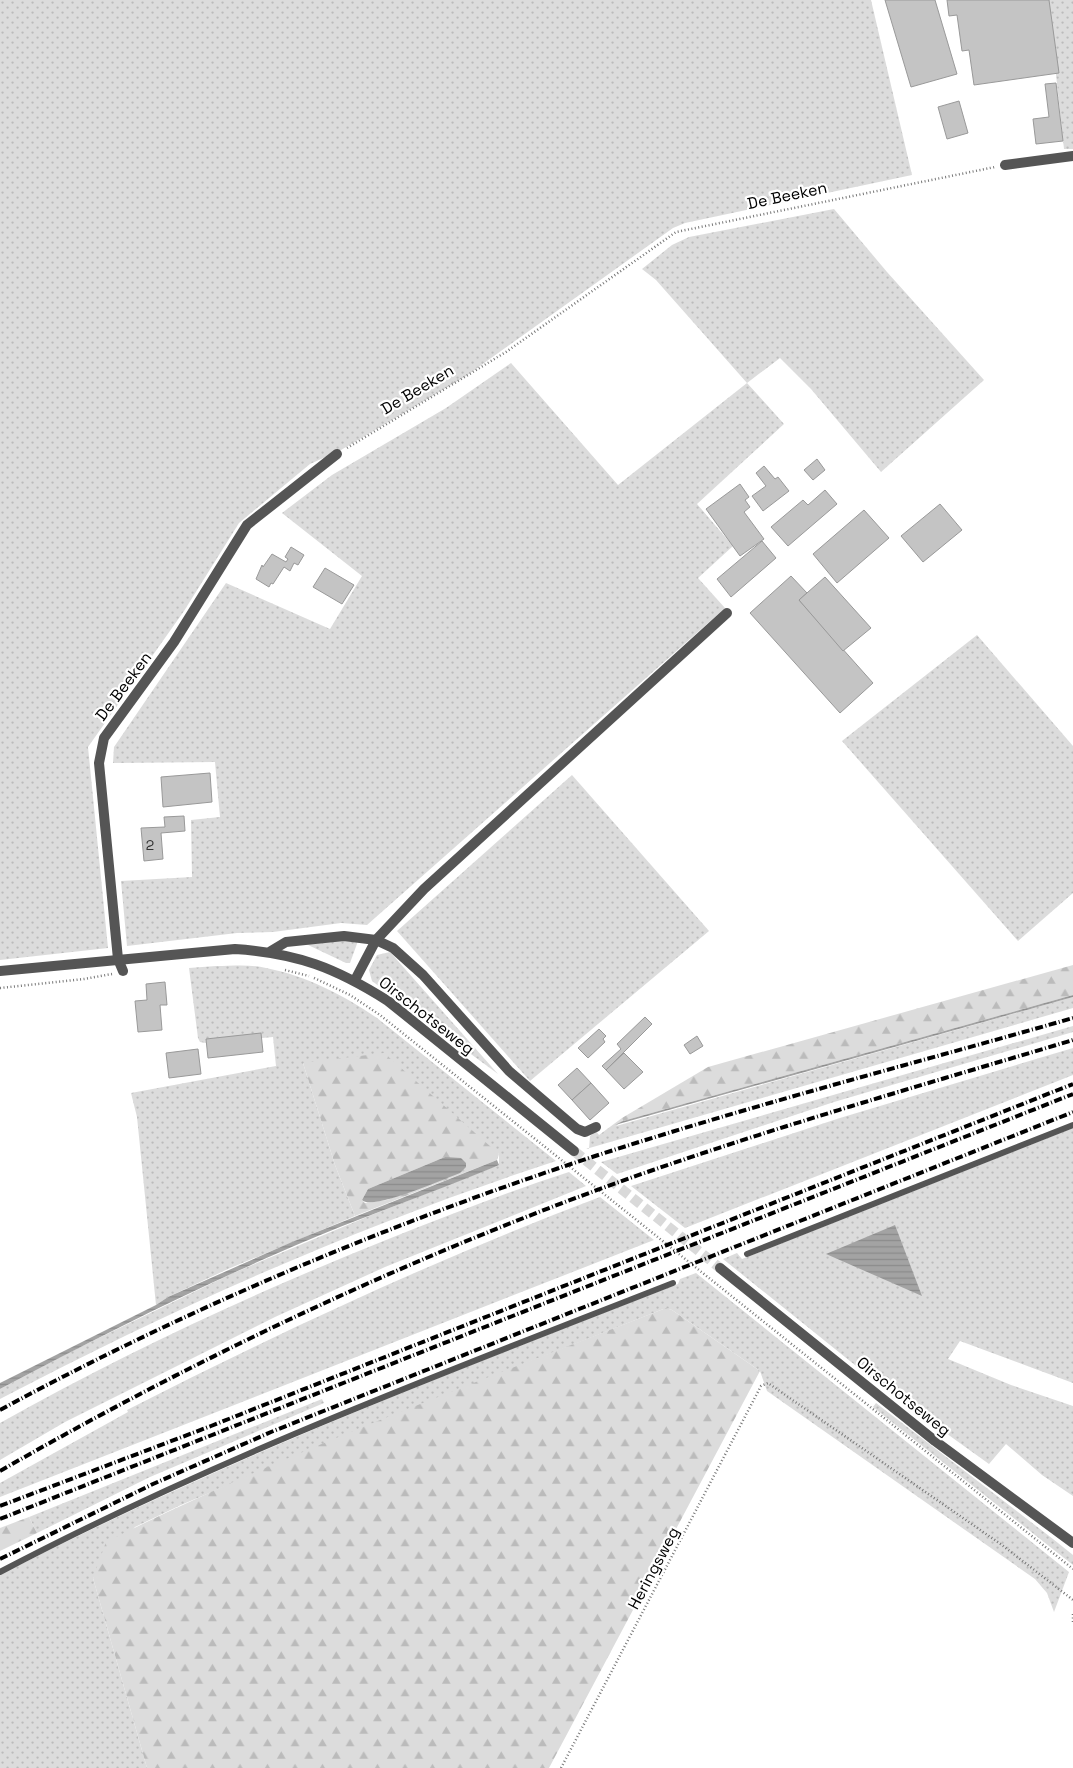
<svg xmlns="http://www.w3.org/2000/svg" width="1073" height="1768" font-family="'Space Grotesk',sans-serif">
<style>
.grass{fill:url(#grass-dots)}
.forest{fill:url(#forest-firs);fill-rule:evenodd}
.water{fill:url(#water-rules)}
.building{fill:#c4c4c4;stroke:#999}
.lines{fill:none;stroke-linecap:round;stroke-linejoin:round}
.tertiary-tunnel{stroke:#d9d9d9;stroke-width:10;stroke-dasharray:10 5;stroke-linecap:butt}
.path{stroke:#777;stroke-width:2.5;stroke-dasharray:1 2.5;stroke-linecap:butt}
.service{stroke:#555;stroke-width:6}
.minor{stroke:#555;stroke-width:10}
.tertiary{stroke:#555;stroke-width:10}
.rail{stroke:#000;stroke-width:4;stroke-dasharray:8 2.5 1 2.5;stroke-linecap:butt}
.labels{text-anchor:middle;stroke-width:4.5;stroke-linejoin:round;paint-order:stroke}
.number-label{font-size:14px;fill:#313131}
.street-label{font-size:16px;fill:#000;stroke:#fff}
</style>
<defs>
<pattern id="grass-dots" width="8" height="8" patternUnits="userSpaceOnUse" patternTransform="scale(1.25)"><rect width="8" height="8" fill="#dcdcdc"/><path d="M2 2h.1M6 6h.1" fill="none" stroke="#bbb" stroke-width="1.8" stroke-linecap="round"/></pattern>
<pattern id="forest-firs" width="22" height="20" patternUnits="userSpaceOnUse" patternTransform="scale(1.25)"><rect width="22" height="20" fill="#dcdcdc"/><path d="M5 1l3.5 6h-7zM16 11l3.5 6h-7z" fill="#bbb"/></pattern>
<pattern id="water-rules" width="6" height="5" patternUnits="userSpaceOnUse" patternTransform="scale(1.25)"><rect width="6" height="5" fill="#a3a3a3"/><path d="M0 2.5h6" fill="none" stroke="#8b8b8b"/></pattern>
</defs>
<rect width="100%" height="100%" fill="#fff"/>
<g class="grass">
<polygon points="0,0 871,0 912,175 685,223 673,228 466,376 341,450 310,464 239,523 184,611 88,747 108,948 0,960"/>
<polygon points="1048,0 1073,0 1073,149 1064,149"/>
<polygon points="834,209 887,272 984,380 881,472 811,389 780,358 747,383 784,424 697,504 733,546 698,578 725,608 367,925 341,923 273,932 237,933 127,946 121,881 192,877 191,820 220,817 215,762 113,763 114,747 226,583 330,629 362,576 282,513 332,475 446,408 511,363 618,485 747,383 656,280 642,269 672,245 689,237"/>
<polygon points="977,635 1073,746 1073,893 1018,941 842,741"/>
<polygon points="572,775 709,931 530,1081 397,931"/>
<polygon points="344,938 358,941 350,963 346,963 306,944"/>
<polygon points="390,952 498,1074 372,981 369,970 377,955"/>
<path d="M216 966C232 966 250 964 266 968 307 976 343 995 377 1018L556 1161C363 1224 179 1305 0 1399V1389L76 1349 231 1274 369 1216 499 1165V1154L303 1063 335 1165 355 1216 228 1269 168 1297 156 1305 137 1117 131 1093 276 1066 273 1037 206 1043 200 1042 198 1038 189 968Z"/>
<polygon points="1073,997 1073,1008 586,1149 589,1149 590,1136 596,1131 599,1135 622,1118 623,1121 616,1126"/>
<polygon points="1073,1026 1073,1032 834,1102 617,1174 601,1162"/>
<polygon points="1073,1048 1073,1075 685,1228 631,1186 840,1118"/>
<polygon points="1073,1128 1073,1383 960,1341 948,1359 1011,1385 1073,1406 1073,1496 1042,1475 1006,1444 989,1464 886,1390 723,1259 737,1253 742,1259"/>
<path d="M569 1172 586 1186 385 1267 275 1317 65 1422 0 1460V1423C124 1353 254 1293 386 1240 446 1216 510 1191 569 1172Z"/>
<path d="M600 1197 654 1240 0 1497V1483L128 1412 127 1410C282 1331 439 1258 600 1197Z"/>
<path d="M696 1273 1069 1572 1054 1612 1047 1593 1035 1579 767 1391 760 1371 672 1310 666 1308 382 1420 181 1505 135 1527 93 1578 147 1768H0V1575C219 1462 448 1373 678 1284L680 1279Z"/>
<polygon points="322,1399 324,1403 150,1477 37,1533 29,1517"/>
<polygon points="876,1403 1053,1539 1073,1555 1073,1565 873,1407"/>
</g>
<g class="forest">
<polygon points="1073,965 1073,995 623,1121 622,1118 708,1067"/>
<path d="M384 1053 499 1154 497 1160 355 1216 335 1165 303 1063ZM445 1157 463 1170 387 1200 365 1203 362 1200 368 1189Z"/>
<path d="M666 1308 672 1310 760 1371 549 1768H147L93 1578 106 1542C287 1451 478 1382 666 1308Z"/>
<polygon points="29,1517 37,1533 0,1551 0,1528"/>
</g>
<g class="water">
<polygon points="1073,995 1073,997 615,1125 623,1121"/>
<path d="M445 1157 461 1158 466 1163V1167L460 1173C444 1179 372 1211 362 1200L368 1189Z"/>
<path d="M497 1160 499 1165 492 1168C426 1195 359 1218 294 1246 194 1289 96 1338 0 1389V1383L156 1305 168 1297 292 1242Z"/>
<polygon points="895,1225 922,1296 826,1254"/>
</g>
<g class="building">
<polygon points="885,0 935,0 957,74 911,87"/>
<polygon points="947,0 1049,0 1059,73 974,85 969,50 962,51 957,15 949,16"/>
<polygon points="1056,83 1063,141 1036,144 1033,119 1049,117 1045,84"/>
<polygon points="959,101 968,133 947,139 938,107"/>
<polygon points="817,459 825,470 813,480 804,470"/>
<polygon points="764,466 775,479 778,477 789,491 763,511 752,496 766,486 756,473"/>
<polygon points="740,484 749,497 745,500 750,507 744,512 764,539 740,556 706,509"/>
<polygon points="825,490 837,504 788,546 771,527 803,500 808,505"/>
<polygon points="940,504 962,530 923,562 901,536"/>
<polygon points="864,510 889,538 837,583 813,554"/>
<polygon points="762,541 776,558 731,597 717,579"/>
<polygon points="291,547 304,555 298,565 294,563 290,571 284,567 273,584 271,583 269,587 256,579 262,565 263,567 272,554 286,562 288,559 285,557"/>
<polygon points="325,568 354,585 342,604 313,587"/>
<polygon points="791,576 807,593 799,600 873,683 840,713 750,613"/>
<polygon points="825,577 871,628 843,651 799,600"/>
<polygon points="210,773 212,802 163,807 161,777"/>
<polygon points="184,816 185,831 161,833 163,859 144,861 141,828 165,827 164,817"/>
<polygon points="165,982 167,1005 160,1005 162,1030 138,1032 135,1001 147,1000 146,984"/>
<polygon points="645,1017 652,1024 606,1070 602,1066 621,1049 617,1044"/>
<polygon points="599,1029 606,1036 603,1039 605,1042 588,1058 578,1048"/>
<polygon points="261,1033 263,1052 208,1058 206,1039"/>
<polygon points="697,1036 703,1046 690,1054 684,1045"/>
<polygon points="198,1049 201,1074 169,1078 166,1053"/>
<polygon points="624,1053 643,1072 624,1089 606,1070"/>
<polygon points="577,1068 591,1083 572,1100 558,1085"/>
<polygon points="591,1083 609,1103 590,1120 572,1100"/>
</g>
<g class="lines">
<polyline class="tertiary-tunnel" points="574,1151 720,1268"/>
<g class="path">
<polyline points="347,448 506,352 676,232 995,167"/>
<polyline points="285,970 309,976"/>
<polyline points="314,978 350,995 380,1015 1073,1569"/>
<polyline points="0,988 84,979 112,974"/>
<polyline points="1073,1614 1073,1622"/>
<polyline points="561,1768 761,1386 768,1383 1002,1545 1073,1600"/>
</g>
<g class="service">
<polyline points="747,1254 1073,1125"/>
<path d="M0 1572C216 1458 446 1372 673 1283"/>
</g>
<g class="minor">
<polyline points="1005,165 1073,156"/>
<polyline points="271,951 286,942 344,936 376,940 393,948 423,975 509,1071 577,1129 585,1132 596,1127"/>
<polyline points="123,971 118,959 99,763 104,738 174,642 247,525 337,454"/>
<polyline points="355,980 376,940 424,889 727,613"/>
</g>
<g class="tertiary">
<path d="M0 971 235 949C297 953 336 968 388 1001L574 1151"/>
<polyline points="720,1268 935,1441 1073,1543"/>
</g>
<g class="rail">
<path d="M0 1410C179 1313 367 1233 559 1168 728 1111 902 1067 1073 1018"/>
<path d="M0 1471C202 1355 414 1255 633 1177 778 1126 926 1084 1073 1040"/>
<polyline points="0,1506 211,1426 1073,1084"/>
<polyline points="0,1519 1073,1094"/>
<polyline points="0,1559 153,1484 271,1432 1073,1112"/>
</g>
</g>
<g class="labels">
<g class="number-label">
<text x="150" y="850">2</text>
</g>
<g class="street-label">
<text transform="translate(787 195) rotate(-12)" y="6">De Beeken</text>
<text transform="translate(417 389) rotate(-31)" y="6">De Beeken</text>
<text transform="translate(123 686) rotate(-53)" y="6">De Beeken</text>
<text transform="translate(427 1015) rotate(38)" y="6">Oirschotseweg</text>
<text transform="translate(904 1396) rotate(39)" y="6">Oirschotseweg</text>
<text transform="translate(653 1568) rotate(-62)" y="6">Heringsweg</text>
</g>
</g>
</svg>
